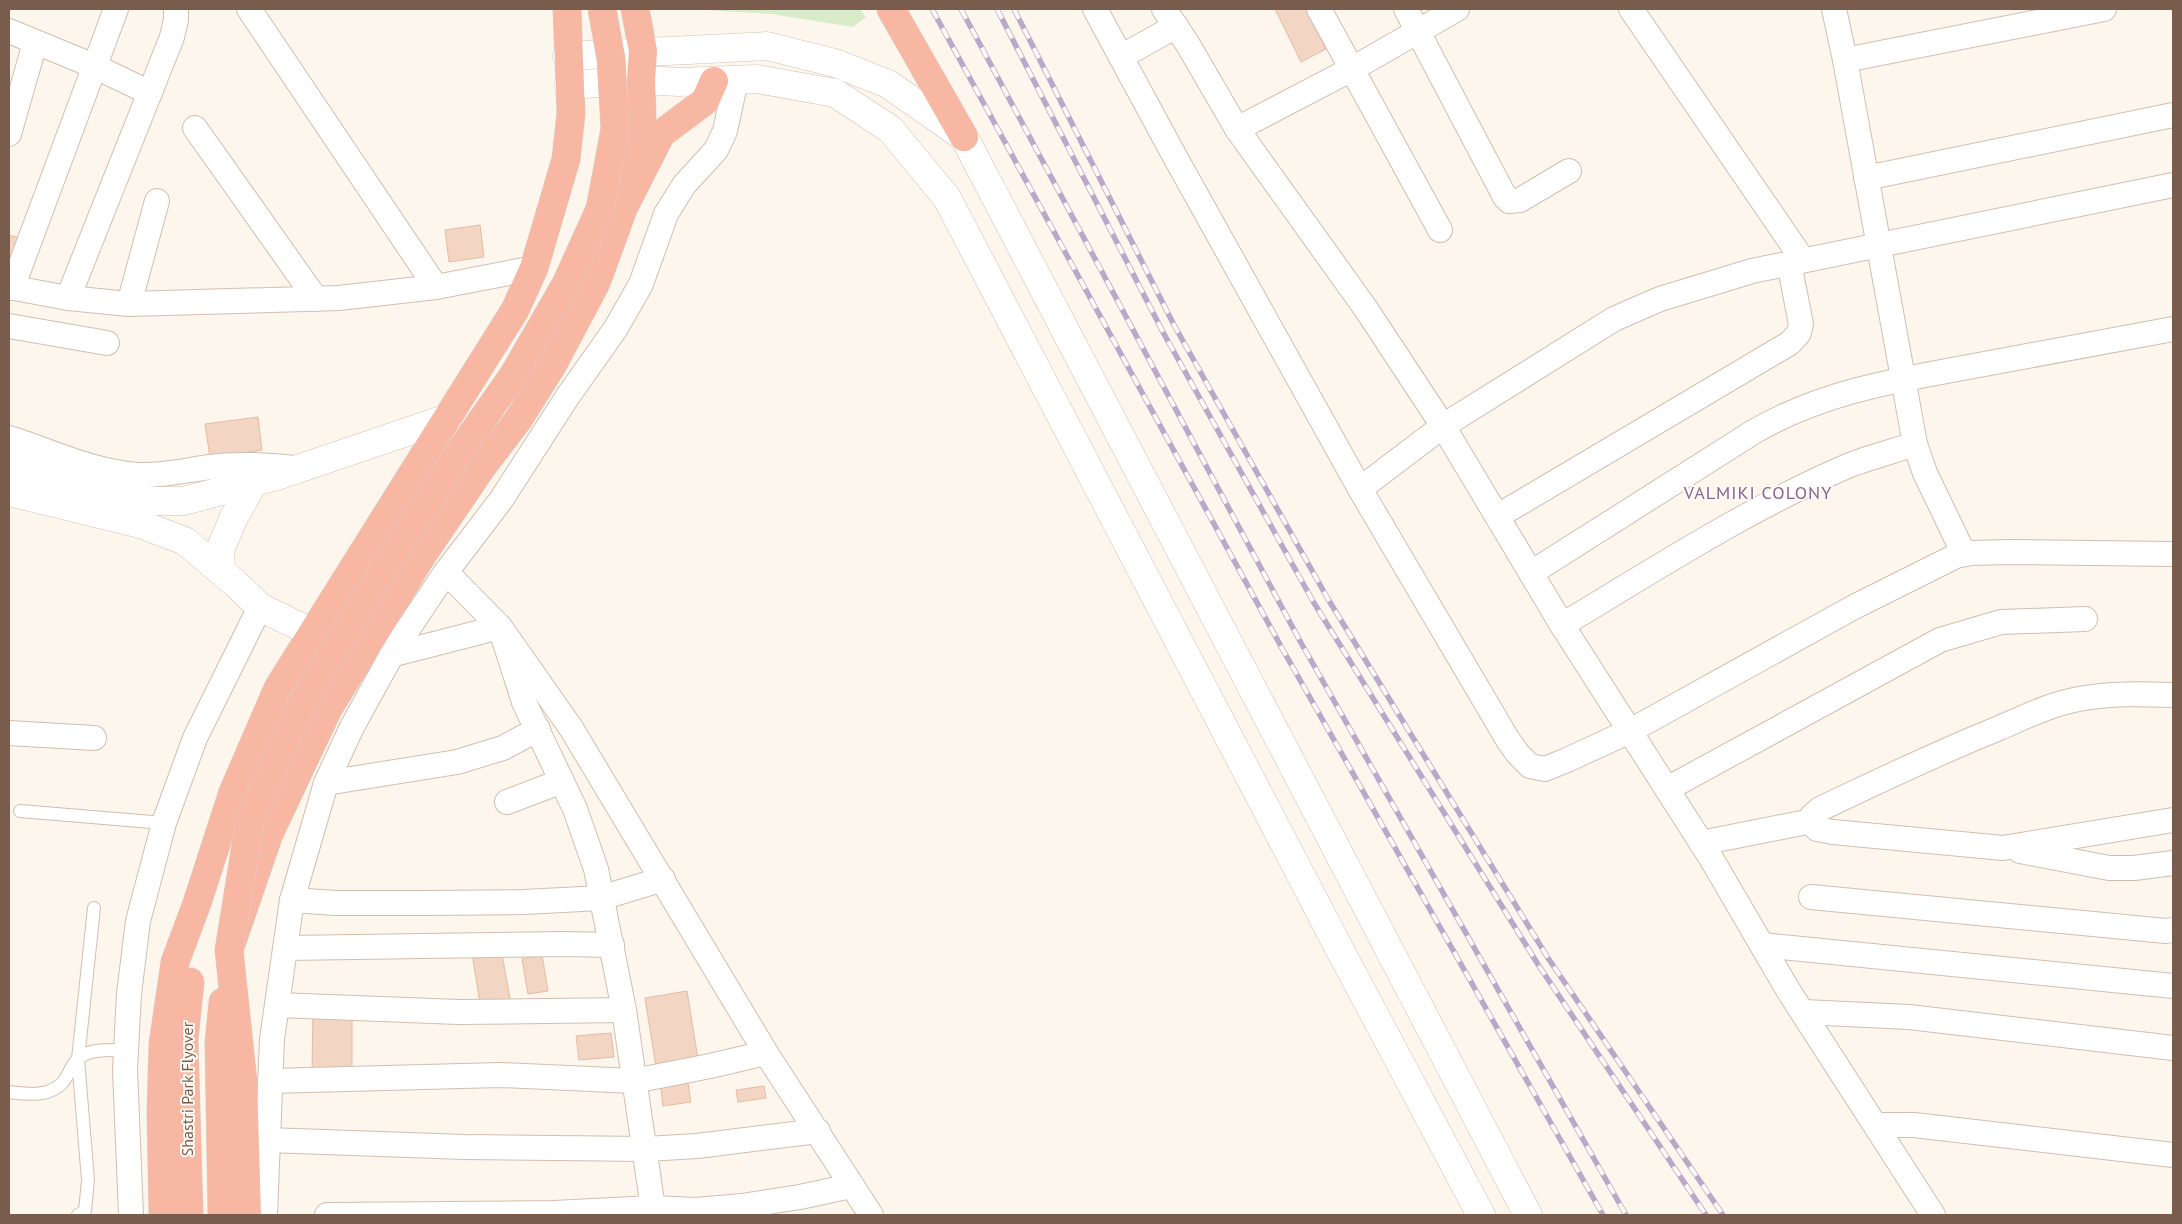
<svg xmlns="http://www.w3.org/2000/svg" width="2182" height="1224" font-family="'PT Sans',sans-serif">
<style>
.green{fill:#d8ecc9}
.building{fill:#f3d5c3;stroke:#e6bba3}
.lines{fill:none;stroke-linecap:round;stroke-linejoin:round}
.lane-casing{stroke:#d1beb0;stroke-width:14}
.street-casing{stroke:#d1beb0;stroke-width:26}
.secondary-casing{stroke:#d6c0b0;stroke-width:29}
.highway-casing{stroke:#dad1cd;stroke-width:29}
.lane{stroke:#fff;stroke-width:12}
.street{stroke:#fff;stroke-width:24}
.secondary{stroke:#fff;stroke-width:28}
.highway{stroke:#f7b7a3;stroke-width:28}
.rail-casing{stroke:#b9a8c9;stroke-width:5.5}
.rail{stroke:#fffaf3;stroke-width:4;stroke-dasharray:11;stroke-linecap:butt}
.highway-bridge-casing{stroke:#dad1cd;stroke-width:29;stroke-linecap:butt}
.highway-bridge{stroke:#f7b7a3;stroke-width:28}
.labels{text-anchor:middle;stroke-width:4;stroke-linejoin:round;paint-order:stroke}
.street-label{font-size:16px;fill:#7a5c4d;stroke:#fffaf3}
.neighbourhood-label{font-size:18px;letter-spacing:1px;fill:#846695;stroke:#fffaf3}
</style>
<rect width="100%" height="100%" fill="#fdf6ec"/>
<polygon class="green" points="689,9 860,9 866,17 853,27 771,14"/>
<g class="building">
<polygon points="1275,9 1306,9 1326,49 1301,62"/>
<polygon points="480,225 484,257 449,262 445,230"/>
<polygon points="9,235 24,239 9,264"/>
<polygon points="258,417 262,450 210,458 205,424"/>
<polygon points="501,949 511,1004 481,1009 472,954"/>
<polygon points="542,955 548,991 528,994 522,959"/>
<polygon points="687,991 698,1059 656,1067 645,998"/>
<polygon points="313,1007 352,1008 352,1075 312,1074"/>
<polygon points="611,1033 614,1057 579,1060 576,1036"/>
<polygon points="687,1077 691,1102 663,1106 660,1081"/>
<polygon points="764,1086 766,1098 738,1102 736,1090"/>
</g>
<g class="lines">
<defs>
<g id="lane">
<polyline points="20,811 164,823"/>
<path d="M9 1092C27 1094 49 1098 63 1082 69 1075 71 1065 78 1059 89 1048 112 1050 126 1050"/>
<polyline points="78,1215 85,1211 88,1180 78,1059 94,908"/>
</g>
<g id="street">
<polyline points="249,9 436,287"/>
<polyline points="1095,9 1174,155 1360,489 1508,740 1518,754 1530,766 1545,769 1567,760 1630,731 1854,607 1956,556 1971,553 2009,552 2173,554"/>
<polyline points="1164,9 1187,43 1237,129 1366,309 1443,426 1562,625 1711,858 1788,990 1933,1215"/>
<polyline points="1319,9 1440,230"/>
<polyline points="1406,9 1505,197 1509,201 1520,200 1569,171"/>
<polyline points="1631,9 1803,260"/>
<polyline points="1834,9 1845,60 1915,444 1925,473 1964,554"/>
<polyline points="9,31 94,66 150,93"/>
<polyline points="1121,57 1176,26"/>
<polyline points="1845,60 2104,9"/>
<polyline points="195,128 316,299"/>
<polyline points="1237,129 1352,69 1457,9"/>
<polyline points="9,134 35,43"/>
<polyline points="1866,178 2173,115"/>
<polyline points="9,287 68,298 129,304 339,298 436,287 534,268"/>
<polyline points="12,288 116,9"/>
<polyline points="68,298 172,37 176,20 176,9"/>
<polyline points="129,304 157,201"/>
<polyline points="9,326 107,343"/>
<path d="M9 438C51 451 93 472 138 475 162 476 187 470 210 467 238 463 267 465 295 468"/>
<polyline points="1360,489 1443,426 1614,319 1660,299 1752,271 2173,185"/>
<polyline points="1498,516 1790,343 1799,333 1801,324 1789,263"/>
<polyline points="446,572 500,627 571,728 766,1053 871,1215"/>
<path d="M1531 573 1755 431C1827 390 1899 380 1979 365 2044 353 2109 341 2173 329"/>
<path d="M1562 625C1656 569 1749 508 1850 465 1871 457 1894 451 1915 444"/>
<polyline points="391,655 500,627 524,702 575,809 596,869 624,1010 654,1215"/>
<path d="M2173 695C2142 694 2110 693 2079 699 2050 704 2023 718 1997 729 1937 753 1879 781 1820 809L1812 816 1814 825 1817 829 1833 832 2003 848 2173 820"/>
<polyline points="9,733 94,738"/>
<polyline points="326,783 457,762 503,748 538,729"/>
<polyline points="1667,789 1940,640 2001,622 2085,619"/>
<polyline points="507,802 562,781"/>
<polyline points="1701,843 1812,821"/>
<polyline points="2020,851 2109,868 2134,868 2173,863"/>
<polyline points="1811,897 2166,931 2173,930"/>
<polyline points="292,900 336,903 426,903 524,902 601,898 663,879"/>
<polyline points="1762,945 2173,986"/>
<polyline points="286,948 564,944 612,945"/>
<polyline points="277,1005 459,1012 624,1010"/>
<polyline points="1804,1012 1909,1017 2173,1048"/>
<polyline points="270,1081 501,1075 634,1081 710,1066 766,1053"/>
<polyline points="1876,1125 1914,1125 2173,1155"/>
<polyline points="267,1140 465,1147 646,1149 697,1146 818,1131"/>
<polyline points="131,1215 125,1070 129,994 138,921 164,823 195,738 260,607"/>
<polyline points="265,1215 272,1039 292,900 326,783 352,727 396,647 446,572 501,500 568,396 616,328 641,284 666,214 684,185 716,150 725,131 736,80"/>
<polyline points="327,1215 554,1213 653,1208 696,1210 742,1206 800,1197 851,1186"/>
</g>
<g id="secondary">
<polyline points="567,56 767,46 835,63 888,84 964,137 1528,1215"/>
<polyline points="569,85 641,80 679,82 757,79 835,93 890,129 947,198 1340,950 1481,1215"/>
<polyline points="9,464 86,487 144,501 184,501 280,475 448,418"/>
<polyline points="9,492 140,524 185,541 236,584 260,607 313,633"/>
<polyline points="221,571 220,550 234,517 254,482"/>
</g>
<g id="highway">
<polyline points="891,9 964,137"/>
<polyline points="631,173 642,117 641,80 643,51 635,9"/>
<polyline points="163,1215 161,1113 163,1044 175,962 197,903 233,792 278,688 515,310 534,268 566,159 571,113 567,9"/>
<polyline points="189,1215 184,1040 190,982"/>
<polyline points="222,1215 219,1042 223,1002"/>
<polyline points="247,1215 243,1082 229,950 269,834 328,709 423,554 482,467 518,420 553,364 596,283 623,209 661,134 705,101 714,81"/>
</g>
</defs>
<use href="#lane" class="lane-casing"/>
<use href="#street" class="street-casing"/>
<use href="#secondary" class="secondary-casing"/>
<use href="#highway" class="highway-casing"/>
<use href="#lane" class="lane"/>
<use href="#street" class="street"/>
<use href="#secondary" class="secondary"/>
<use href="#highway" class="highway"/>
<defs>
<g id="rail">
<polyline points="932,9 1283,650 1603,1215"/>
<polyline points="961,9 1300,641 1626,1215"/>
<polyline points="997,9 1164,334 1314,603 1539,966 1706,1215"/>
<polyline points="1014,9 1174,325 1328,599 1548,958 1723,1215"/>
</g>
</defs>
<use href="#rail" class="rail-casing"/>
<use href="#rail" class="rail"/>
<defs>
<polyline id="highway-bridge" points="229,950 250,820 302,704 374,585 463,447 514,374 566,284 600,209 615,129 611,59 602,9"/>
</defs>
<use href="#highway-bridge" class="highway-bridge-casing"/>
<use href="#highway-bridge" class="highway-bridge"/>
</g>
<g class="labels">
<g class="street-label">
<text transform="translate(187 1089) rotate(-90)" y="6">Shastri Park Flyover</text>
</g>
<g class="neighbourhood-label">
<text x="1758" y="499">VALMIKI COLONY</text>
</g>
</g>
<rect width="2182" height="1224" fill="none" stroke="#7a5c4d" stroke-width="20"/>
</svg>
